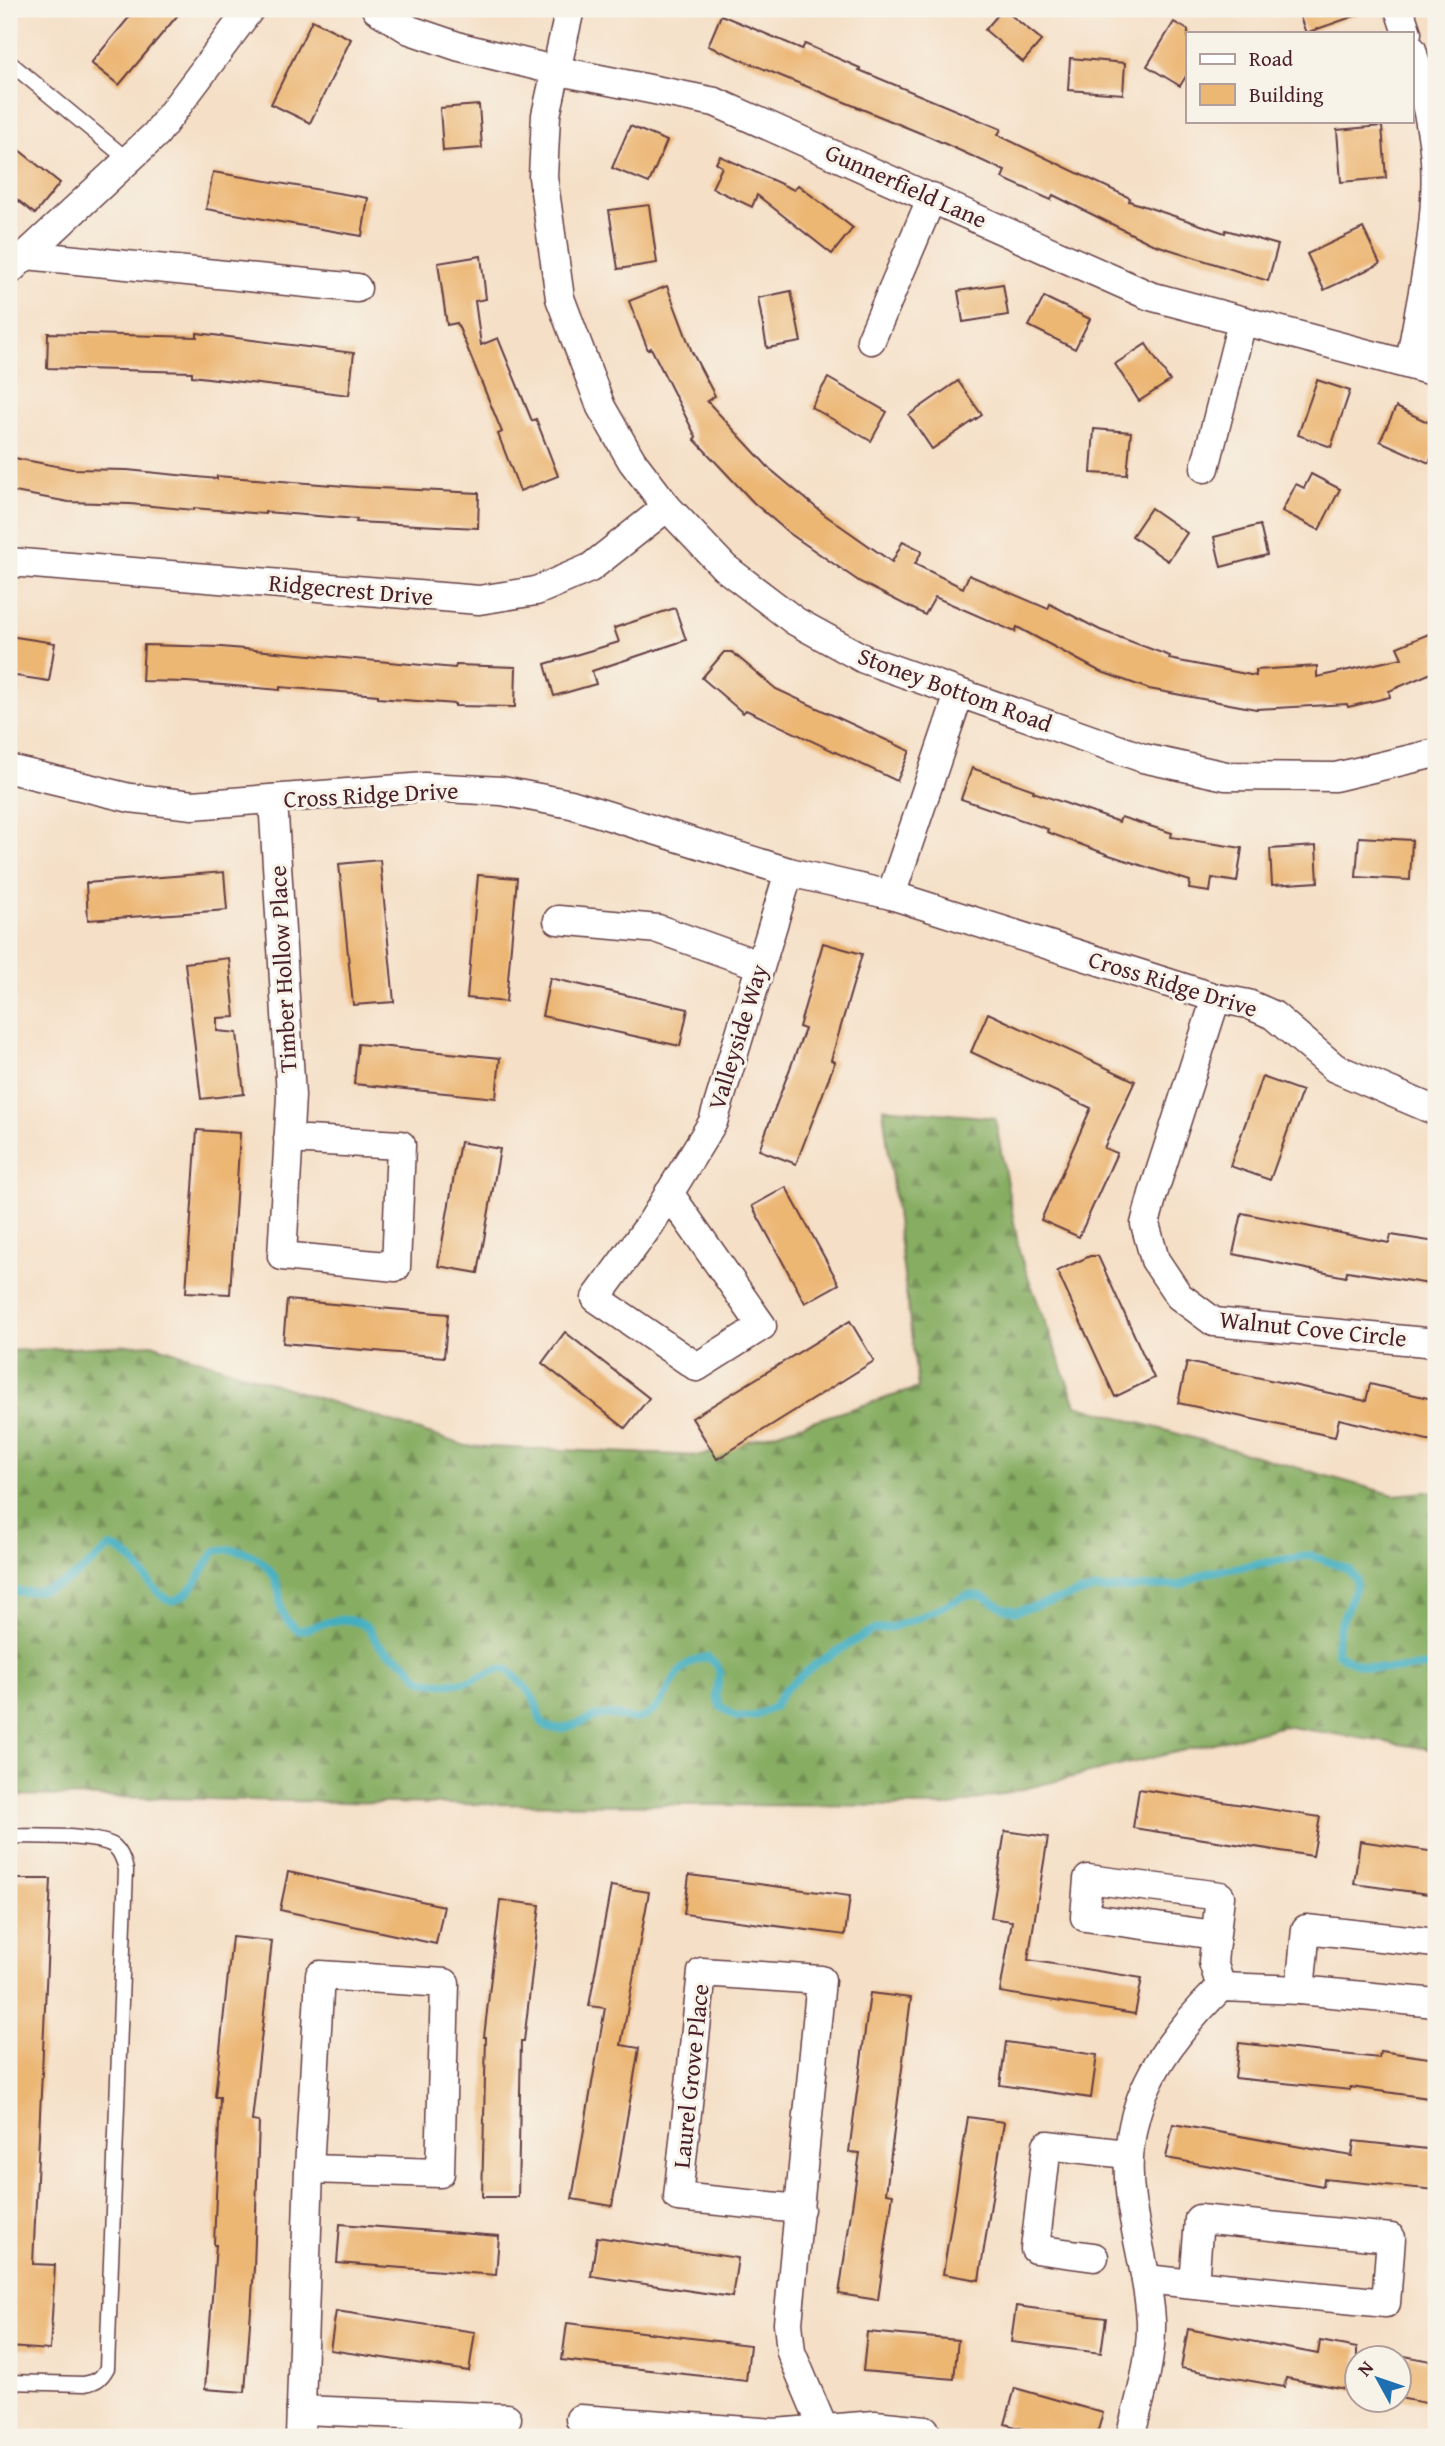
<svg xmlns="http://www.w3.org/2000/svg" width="1445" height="2446" font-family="'Gentium Book Plus',serif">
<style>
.forest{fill:url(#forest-firs);stroke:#686646;stroke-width:2}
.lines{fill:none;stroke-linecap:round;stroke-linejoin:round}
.stream{stroke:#42aec0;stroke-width:8}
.building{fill:#ecb673}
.lane-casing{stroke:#643c42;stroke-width:17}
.street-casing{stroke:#643c42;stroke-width:31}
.lane{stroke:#fff;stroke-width:14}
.street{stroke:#fff;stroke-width:28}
.labels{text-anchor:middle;stroke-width:6;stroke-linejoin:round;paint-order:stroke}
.street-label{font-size:24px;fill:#4a1f2b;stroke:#f7f3e8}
</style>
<defs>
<pattern id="forest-firs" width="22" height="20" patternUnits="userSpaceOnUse" patternTransform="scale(1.75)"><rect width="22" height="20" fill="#86ad62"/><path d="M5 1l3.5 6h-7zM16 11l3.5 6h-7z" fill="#708c51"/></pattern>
</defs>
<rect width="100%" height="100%" fill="#f7f3e8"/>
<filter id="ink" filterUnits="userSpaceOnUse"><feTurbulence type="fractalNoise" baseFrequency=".0143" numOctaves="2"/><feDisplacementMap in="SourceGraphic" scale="14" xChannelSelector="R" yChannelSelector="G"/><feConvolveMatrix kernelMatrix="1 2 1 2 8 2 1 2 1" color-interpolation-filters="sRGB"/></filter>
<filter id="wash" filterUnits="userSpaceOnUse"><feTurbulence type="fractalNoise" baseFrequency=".00686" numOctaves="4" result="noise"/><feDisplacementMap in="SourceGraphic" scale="28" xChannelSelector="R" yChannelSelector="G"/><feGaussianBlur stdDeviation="1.57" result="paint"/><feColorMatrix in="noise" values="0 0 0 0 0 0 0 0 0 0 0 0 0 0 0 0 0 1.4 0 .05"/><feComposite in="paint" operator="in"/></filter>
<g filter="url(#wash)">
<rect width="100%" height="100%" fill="#f5dfc6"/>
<polygon class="forest" points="883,1108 995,1118 1020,1255 1076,1405 1394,1495 1436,1491 1436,1750 1284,1726 952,1806 440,1804 9,1795 9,1351 152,1344 466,1446 701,1456 918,1388"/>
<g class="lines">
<path class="stream" d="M9 1591C58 1596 75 1577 110 1547 138 1552 148 1594 172 1601 196 1595 201 1567 216 1551 238 1546 261 1555 273 1575 287 1598 270 1612 300 1631 323 1624 344 1612 367 1627 372 1631 375 1640 379 1645 386 1653 397 1656 406 1663 413 1669 415 1678 425 1681 442 1685 467 1684 483 1676 493 1672 496 1667 508 1670 519 1680 532 1692 537 1707 539 1715 539 1721 546 1726 562 1735 586 1718 602 1715 621 1712 634 1728 653 1711 675 1691 672 1662 707 1657L716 1665 720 1672 716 1695 720 1706 736 1717 755 1716 774 1707 784 1690 817 1663 873 1630 893 1627 918 1618 967 1595 982 1596 1006 1609 1017 1611 1091 1590 1181 1585 1206 1573 1311 1555 1348 1569 1355 1578 1356 1586 1339 1629 1336 1645 1337 1653C1368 1675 1401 1670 1436 1665"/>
</g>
<g id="blocks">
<g class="building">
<polygon points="136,9 183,9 119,85 91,63"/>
<polygon points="1003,9 1042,40 1023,62 985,30"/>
<polygon points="1297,9 1369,9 1369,11 1306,33"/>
<polygon points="721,15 802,49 805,44 860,68 859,70 1001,129 998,135 1130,198 1129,201 1225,233 1226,230 1278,245 1268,281 1150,243 1053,195 1051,200 1002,178 1005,171 930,137 708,46"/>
<polygon points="312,20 351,39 310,123 271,104"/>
<polygon points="1174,22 1188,30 1188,73 1180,86 1147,66"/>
<polygon points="1070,58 1125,63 1123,94 1068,90"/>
<polygon points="479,105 482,148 443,151 440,108"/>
<polygon points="630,126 667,141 649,183 612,168"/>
<polygon points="1382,126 1386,178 1341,182 1337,130"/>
<polygon points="9,142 60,183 35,214 9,193"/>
<polygon points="720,156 794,190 798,185 853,228 832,254 757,195 752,207 712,188 722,167 716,163"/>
<polygon points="213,172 368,198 362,236 206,209"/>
<polygon points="649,205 657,263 618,269 609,210"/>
<polygon points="1363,228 1380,264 1324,290 1307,254"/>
<polygon points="481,256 486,299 475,301 481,345 498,338 532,421 536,419 558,476 520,491 498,434 502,432 457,323 447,325 438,263"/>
<polygon points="1003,284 1008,315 963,322 958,291"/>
<polygon points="667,286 692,352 715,396 707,401 770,469 825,515 892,562 903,541 922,551 915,564 963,588 969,575 1048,609 1050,604 1100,630 1170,656 1169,659 1256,676 1256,670 1317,666 1317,677 1402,658 1397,647 1436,631 1436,671 1389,691 1390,697 1348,707 1347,704 1256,709 1149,689 1099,671 1017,627 1015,632 935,597 925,615 860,582 789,533 754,503 694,439 696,437 651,348 648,350 629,301"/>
<polygon points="791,291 801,342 767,348 758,298"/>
<polygon points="1044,297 1090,319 1075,349 1029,326"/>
<polygon points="48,333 197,337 197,333 354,353 349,395 192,376 192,372 47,368"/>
<polygon points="1146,344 1170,381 1139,401 1115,364"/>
<polygon points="828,378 887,412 871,441 811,407"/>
<polygon points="1317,380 1350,391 1331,447 1298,435"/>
<polygon points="958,381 982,415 932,449 909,415"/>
<polygon points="1396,407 1436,426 1436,447 1429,463 1380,441"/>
<polygon points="1094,429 1131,432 1127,475 1091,473"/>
<polygon points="9,457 72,469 127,470 217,479 217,476 358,487 479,493 478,528 356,522 357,519 265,512 265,514 194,508 194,510 130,504 69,502 9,491"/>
<polygon points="1311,474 1340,489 1319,530 1282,511 1296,484 1304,488"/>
<polygon points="1151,508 1187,533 1168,561 1132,536"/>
<polygon points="1260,525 1267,555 1221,567 1214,537"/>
<polygon points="675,608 686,640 592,671 596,684 554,696 545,664 619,642 614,628"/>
<polygon points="9,636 55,643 49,681 9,675"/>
<polygon points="144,645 221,647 455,668 456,665 516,667 515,707 455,706 455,704 378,698 378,695 280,687 280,690 187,682 142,681"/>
<polygon points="724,652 732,652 776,689 910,751 897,781 746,710 743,713 702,678"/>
<polygon points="972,768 1034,790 1033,792 1119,822 1121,817 1172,833 1171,837 1242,848 1237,882 1212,878 1210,892 1189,889 1190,881 1109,855 1047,832 1048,829 961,799"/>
<polygon points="1359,837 1412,840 1410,880 1356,877"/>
<polygon points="1316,846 1318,882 1272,885 1270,849"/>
<polygon points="380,860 394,1002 353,1005 339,864"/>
<polygon points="224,872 227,910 88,920 86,883"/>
<polygon points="478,875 517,878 506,1002 467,998"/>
<polygon points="823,943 862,954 831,1060 835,1062 796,1164 759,1150 805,1029 799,1027"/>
<polygon points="229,958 235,1017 217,1018 217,1031 237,1033 244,1094 201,1099 185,963"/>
<polygon points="550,978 688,1009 680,1046 542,1016"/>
<polygon points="988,1013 1135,1081 1104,1148 1117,1153 1079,1237 1041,1220 1091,1108 971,1052"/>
<polygon points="358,1044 500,1058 496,1098 354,1084"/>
<polygon points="1262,1077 1302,1091 1270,1180 1230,1166"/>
<polygon points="197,1130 240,1133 230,1294 186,1292"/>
<polygon points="460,1142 500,1149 478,1273 438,1266"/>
<polygon points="786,1187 839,1284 805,1303 752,1206"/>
<polygon points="1242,1213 1389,1243 1391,1235 1436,1242 1436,1285 1347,1271 1346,1277 1233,1254"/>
<polygon points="1090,1256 1098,1256 1154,1378 1115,1397 1057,1271"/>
<polygon points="287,1300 448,1314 444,1357 283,1343"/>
<polygon points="850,1321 874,1361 717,1459 692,1418"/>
<polygon points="565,1332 649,1398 625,1428 542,1363"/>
<polygon points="1187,1362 1366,1401 1370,1384 1436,1400 1436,1442 1339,1419 1335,1437 1178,1403"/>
<polygon points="1139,1789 1320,1817 1313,1856 1133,1828"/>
<polygon points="1005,1831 1048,1837 1028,1960 1142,1978 1135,2014 1000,1992 1012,1921 991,1918"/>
<polygon points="1360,1841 1436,1852 1436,1895 1354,1884"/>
<polygon points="288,1872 444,1906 436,1944 280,1910"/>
<polygon points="689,1875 850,1896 845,1935 684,1914"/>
<polygon points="9,1879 51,1879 33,2264 55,2265 50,2350 9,2347"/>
<polygon points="611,1886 649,1892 621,2045 639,2048 612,2206 572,2199 605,2008 589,2006"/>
<polygon points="500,1900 540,1905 524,2041 521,2041 518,2197 482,2197 486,2037 484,2037"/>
<polygon points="232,1937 272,1941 252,2121 259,2122 254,2268 245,2392 205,2389 216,2245 214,2245 220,2097 215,2097"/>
<polygon points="870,1993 911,1998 886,2193 893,2194 878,2300 839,2294 860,2153 849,2152"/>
<polygon points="1006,2042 1097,2055 1091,2098 1000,2085"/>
<polygon points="1239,2043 1379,2058 1380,2051 1436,2059 1436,2099 1350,2087 1350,2090 1235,2078"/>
<polygon points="968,2117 1004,2122 979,2280 943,2274"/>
<polygon points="1173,2124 1352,2156 1354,2141 1436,2150 1436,2190 1324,2179 1323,2186 1166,2158"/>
<polygon points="340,2224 499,2236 496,2275 337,2263"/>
<polygon points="597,2237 738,2258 732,2297 591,2276"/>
<polygon points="1016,2306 1106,2318 1101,2353 1011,2342"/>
<polygon points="336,2311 475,2332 469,2371 330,2350"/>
<polygon points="567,2323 750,2345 746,2381 562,2360"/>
<polygon points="1188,2329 1318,2354 1320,2341 1357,2348 1357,2391 1286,2378 1284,2387 1181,2368"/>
<polygon points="867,2332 958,2340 954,2379 863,2371"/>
<polygon points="1399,2355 1436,2362 1436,2405 1399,2398"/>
<polygon points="1015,2388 1103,2413 1096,2437 1052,2437 1005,2424"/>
</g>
</g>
</g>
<g filter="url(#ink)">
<use href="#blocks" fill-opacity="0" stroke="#643c42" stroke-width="2"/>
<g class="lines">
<defs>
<g id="lane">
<polyline points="9,62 128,160"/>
<path d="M9 1836C32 1837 97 1834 114 1846 121 1852 124 1861 126 1870L107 2368C101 2379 96 2382 84 2384L9 2382"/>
</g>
<g id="street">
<polyline points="376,9 410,30 460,47 554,70 715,102 1150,296 1436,372"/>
<polyline points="570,9 546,115 543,177 560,298 601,407 632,461 667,507 724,567 795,621 864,659 1143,758 1226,776 1335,777 1436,753"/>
<polyline points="1399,9 1407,33"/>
<polyline points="26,255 357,288"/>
<polyline points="9,271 156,134 250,9"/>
<polyline points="871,340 932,197"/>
<path d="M1410 363C1421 297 1439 228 1435 160 1432 122 1422 86 1412 50"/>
<polyline points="1205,468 1242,322"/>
<polyline points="9,562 479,600 536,591 590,568 667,507"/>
<polyline points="9,769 130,798 193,805 425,787 502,791 571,804 789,872 891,895 1216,998 1248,1004 1273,1015 1335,1068 1436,1111"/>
<polyline points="273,799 291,1096 282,1256 396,1267 401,1145 288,1139"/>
<polyline points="891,895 959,694"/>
<polyline points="558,920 658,929 759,965"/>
<polyline points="1216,998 1153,1194 1145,1224 1155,1260 1179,1296 1214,1322 1436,1343"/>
<polyline points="669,1193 762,1326 697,1367 596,1298 651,1223 713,1122 789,872"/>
<polyline points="1215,1935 1085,1917 1088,1879 1220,1896 1213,1962 1221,1987"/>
<polyline points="1300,1990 1306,1929 1436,1943"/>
<polyline points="800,2209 678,2197 702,1972 821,1980 788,2323 791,2352 824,2430 823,2437"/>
<polyline points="1094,2257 1035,2249 1047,2145 1127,2154"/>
<polyline points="1146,2279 1213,2286 1386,2303 1391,2238 1199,2219 1194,2284"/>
<polyline points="301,2410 507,2418"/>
<polyline points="580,2419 775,2433 875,2425 925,2430"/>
<polyline points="300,2437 309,2169 320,1975 445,1983 440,2173 309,2169"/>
<path d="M1130 2437C1140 2400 1152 2360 1151 2321 1149 2280 1136 2240 1131 2200 1118 2110 1159 2048 1221 1987L1300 1990 1436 2003"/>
</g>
</defs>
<use href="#lane" class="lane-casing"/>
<use href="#street" class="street-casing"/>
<use href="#lane" class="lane"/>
<use href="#street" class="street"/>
</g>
</g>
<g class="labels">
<g class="street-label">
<text transform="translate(906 186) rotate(24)" y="8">Gunnerfield Lane</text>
<text transform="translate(351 590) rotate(5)" y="8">Ridgecrest Drive</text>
<text transform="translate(955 690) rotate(20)" y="8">Stoney Bottom Road</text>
<text transform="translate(371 795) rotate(-3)" y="8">Cross Ridge Drive</text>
<text transform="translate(283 969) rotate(-93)" y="8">Timber Hollow Place</text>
<text transform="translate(1173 984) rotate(17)" y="8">Cross Ridge Drive</text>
<text transform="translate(738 1037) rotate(-73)" y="8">Valleyside Way</text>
<text transform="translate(1313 1329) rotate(6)" y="8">Walnut Cove Circle</text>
<text transform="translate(691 2076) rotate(-84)" y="8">Laurel Grove Place</text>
</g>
</g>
<rect width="1445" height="2446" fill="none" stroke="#f7f3e8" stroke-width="35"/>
<rect x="1186" y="32" width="228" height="91" fill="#f7f3e8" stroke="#b29e9c" stroke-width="2"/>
<rect x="1200" y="54" width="35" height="10" fill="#ffffff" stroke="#b29e9c" stroke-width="2"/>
<text x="1249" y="66" font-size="21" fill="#4a1f2b">Road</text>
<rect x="1200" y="84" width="35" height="21" fill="#ecb673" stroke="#b29e9c" stroke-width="2"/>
<text x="1249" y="102" font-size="21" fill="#4a1f2b">Building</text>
<g transform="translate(1378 2379) rotate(310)"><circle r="33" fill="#f7f3e8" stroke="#b29e9c" stroke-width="2"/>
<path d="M0-5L12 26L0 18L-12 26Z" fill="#1f6fb2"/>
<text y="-10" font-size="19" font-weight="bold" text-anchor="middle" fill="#4a1f2b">N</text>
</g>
</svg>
